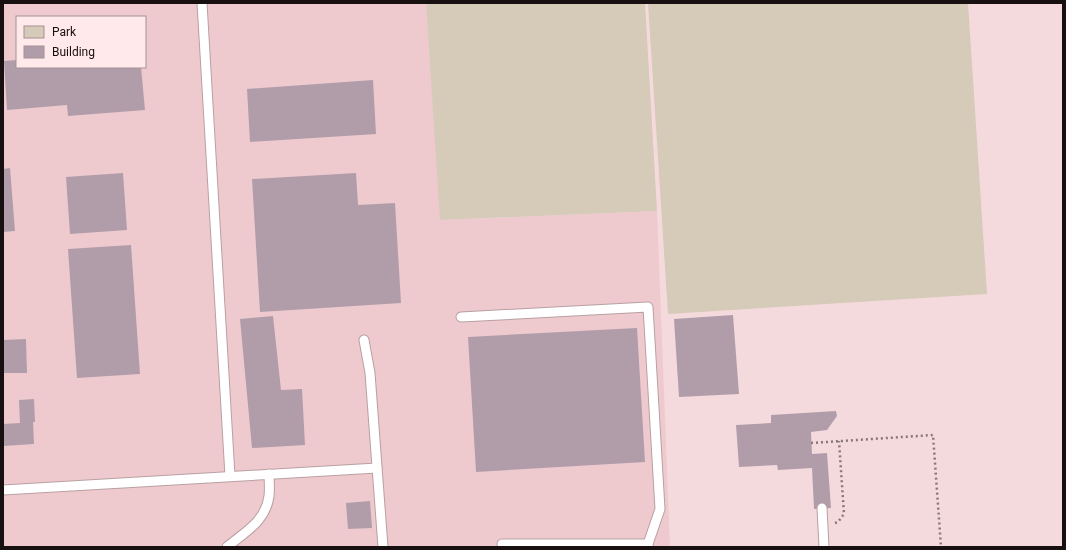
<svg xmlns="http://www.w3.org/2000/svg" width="1066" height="550" font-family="Roboto,sans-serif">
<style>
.built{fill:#eecace;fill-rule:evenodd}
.green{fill:#d6cab9}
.building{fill:#b19daa}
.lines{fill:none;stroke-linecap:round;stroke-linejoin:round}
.lane-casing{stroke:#b9a0a2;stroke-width:11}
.path{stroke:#887678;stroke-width:2.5;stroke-dasharray:2 3;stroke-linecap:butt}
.lane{stroke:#fff;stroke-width:9}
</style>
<rect width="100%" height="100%" fill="#f5dadd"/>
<path class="built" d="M3 3H426L441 220 657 211 670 547H3ZM17 17H145V67H17Z"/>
<g class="green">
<polygon points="426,3 645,3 657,211 440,220"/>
<polygon points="648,3 968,3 987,294 668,314"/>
</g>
<g class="building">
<polygon points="17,60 17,67 141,67 145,110 68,116 67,105 7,110 4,61"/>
<polygon points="373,80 376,134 250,142 247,89"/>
<polygon points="10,168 15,231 3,232 3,169"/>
<polygon points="123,173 127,230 70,234 66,177"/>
<polygon points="356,173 358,205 395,203 401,303 260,312 252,179"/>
<polygon points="131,245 140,374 77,378 68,249"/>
<polygon points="733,315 739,394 679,397 674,319"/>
<polygon points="273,316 281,390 302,389 305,445 252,448 240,319"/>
<polygon points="637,328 645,462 476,472 468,337"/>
<polygon points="26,339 27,373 3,373 3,340"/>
<polygon points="34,399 35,422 33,422 34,444 3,446 3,424 20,423 19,400"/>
<polygon points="836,411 837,416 827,430 811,432 812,454 827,453 831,508 814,509 812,468 778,470 777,465 739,467 736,425 771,423 771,415"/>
<polygon points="370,501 372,528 348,529 346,503"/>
</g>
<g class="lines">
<defs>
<g id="lane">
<polyline points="202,3 230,476"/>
<polyline points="461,317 648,307 660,509 648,544 648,547"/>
<polyline points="364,340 370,373 383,547"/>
<polyline points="3,490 377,468"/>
<polyline points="822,508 824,547"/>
<polyline points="502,544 648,544"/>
<path d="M227 547C245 532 266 521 269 496 270 489 269 481 269 474"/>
</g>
</defs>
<use href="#lane" class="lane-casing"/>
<g class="path">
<polyline points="811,443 933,435 941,547"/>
<polyline points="835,523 838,522 844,514 839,441"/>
</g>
<use href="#lane" class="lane"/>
</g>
<rect width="1066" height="550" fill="none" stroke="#180f10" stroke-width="8"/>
<rect x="16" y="16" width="130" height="52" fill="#ffe9eb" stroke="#a39293"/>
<rect x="24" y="26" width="20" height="12" fill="#d6cab9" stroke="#a39293"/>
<text x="52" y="36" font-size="12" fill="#180f10">Park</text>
<rect x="24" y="46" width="20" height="12" fill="#b19daa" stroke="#a39293"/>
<text x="52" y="56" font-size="12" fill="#180f10">Building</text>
</svg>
